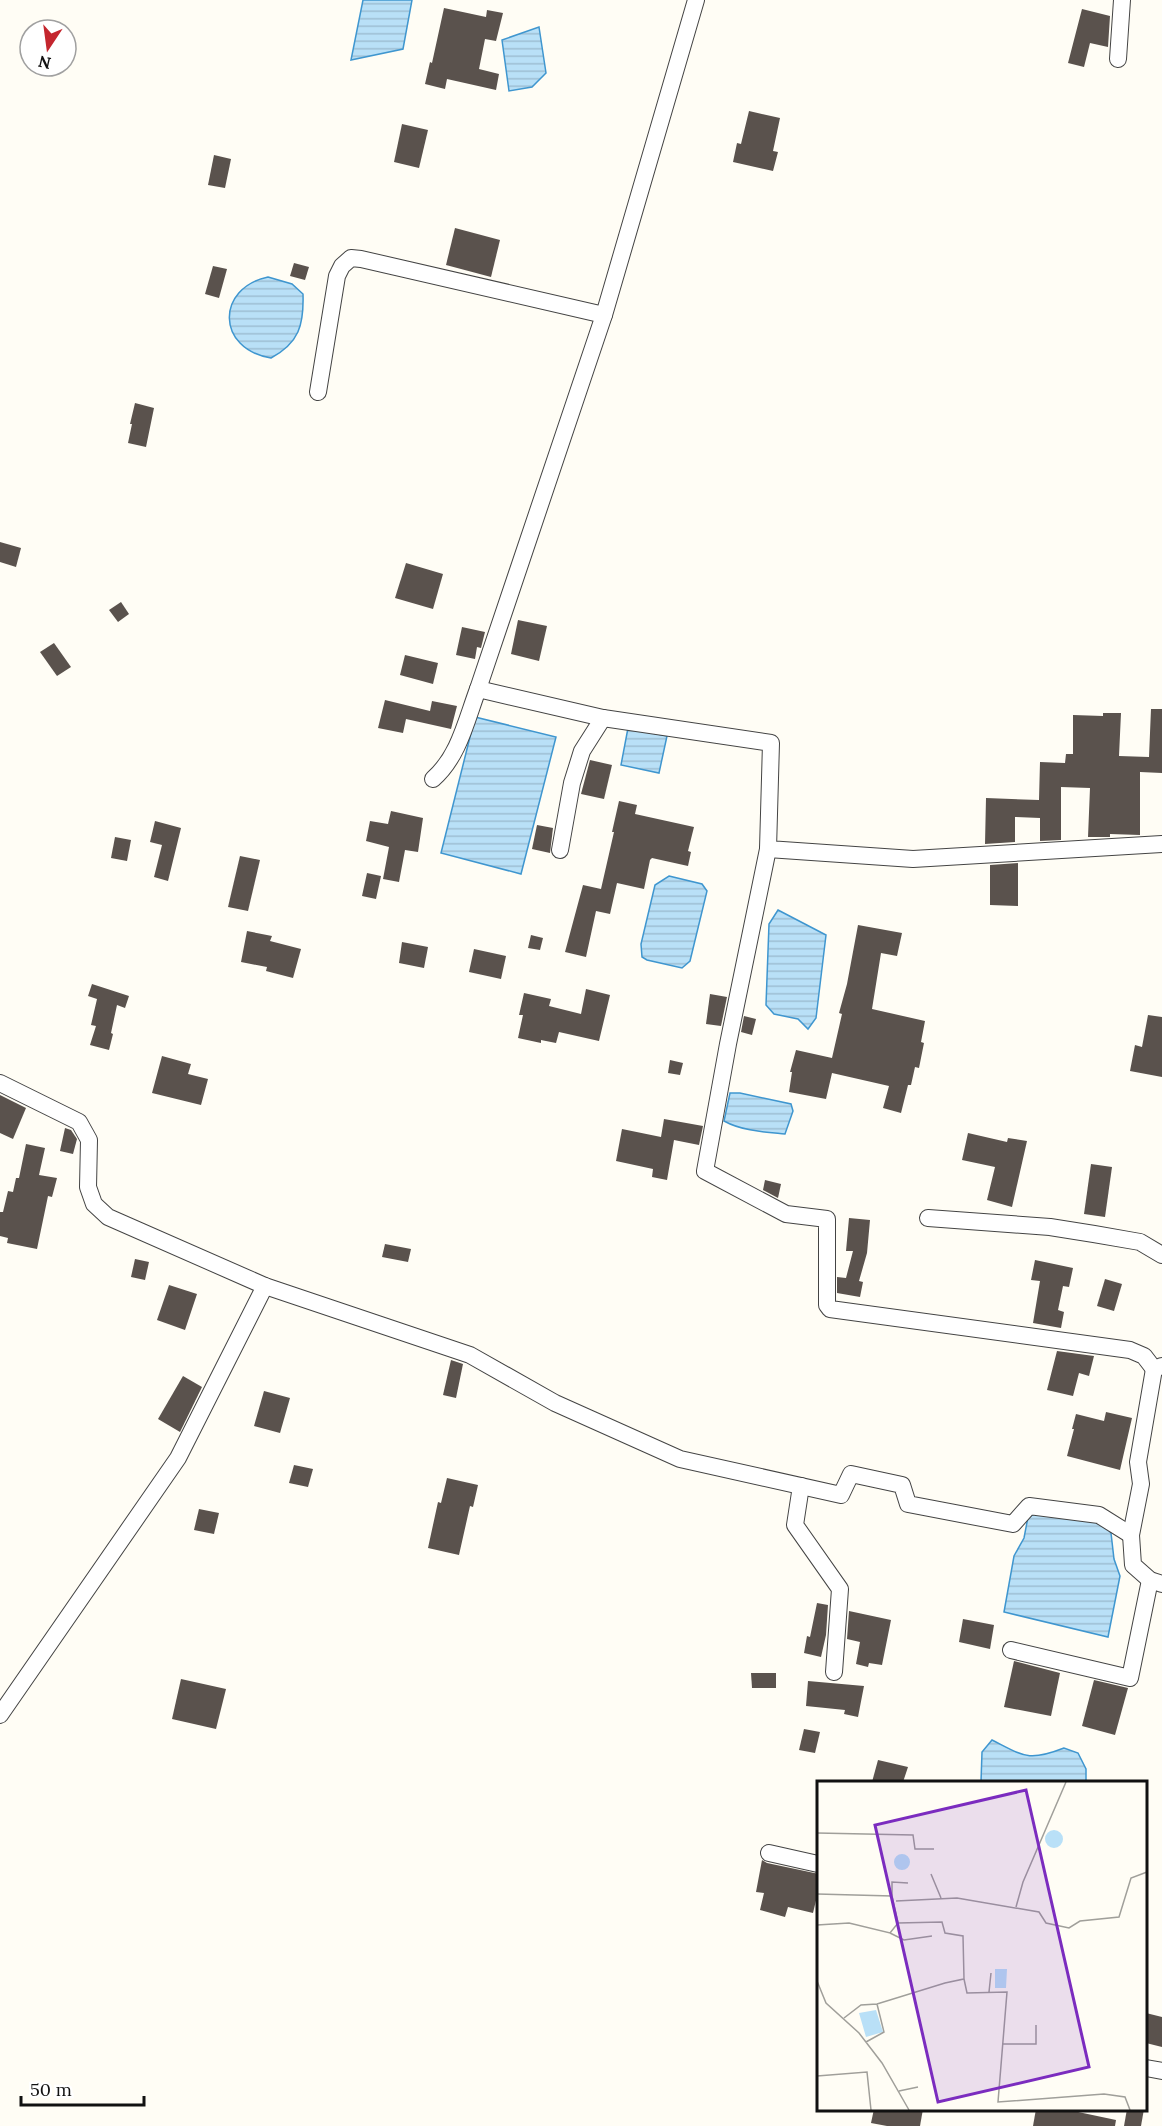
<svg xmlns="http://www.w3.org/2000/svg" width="1162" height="2126" font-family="Lora,serif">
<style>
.water{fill:url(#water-rules);stroke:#3f96cf;stroke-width:1.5}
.building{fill:#5a524d}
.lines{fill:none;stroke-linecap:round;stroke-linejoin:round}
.minor-casing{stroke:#444;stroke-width:18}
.minor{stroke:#fff;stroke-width:16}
.inset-road{fill:none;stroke:#a09f9a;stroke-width:1.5}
.view{fill:#7b2cbf;fill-opacity:0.15;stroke:#7b2cbf;stroke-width:3}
.inset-edge{fill:none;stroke:#111;stroke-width:3}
</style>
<defs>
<pattern id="water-rules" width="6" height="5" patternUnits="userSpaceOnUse" patternTransform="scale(1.5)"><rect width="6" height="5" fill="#b9e0f7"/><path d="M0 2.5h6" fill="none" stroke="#9ebfd3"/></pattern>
</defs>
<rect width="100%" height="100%" fill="#fffdf5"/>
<g class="water">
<polygon points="363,0 412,0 403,49 351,60"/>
<polygon points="539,27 546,73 532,87 509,91 502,40"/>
<path d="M268 277 292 284 303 294C304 325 299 343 271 358 216 349 216 288 268 277Z"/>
<polygon points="475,717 556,737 521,874 441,853"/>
<polygon points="628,728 667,736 659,773 621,765"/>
<polygon points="669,876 702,884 707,891 690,961 682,968 647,960 642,957 641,944 655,885"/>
<polygon points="778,910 826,935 816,1018 808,1029 798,1019 774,1014 766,1005 769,924"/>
<path d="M730 1093H740L791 1104 793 1111 785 1134C765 1132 742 1131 724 1121Z"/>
<polygon points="1041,1511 1104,1524 1111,1533 1114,1559 1120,1576 1108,1637 1004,1612 1014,1556 1024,1538 1028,1517"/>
<path d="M992 1740C1024 1756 1028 1762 1064 1748L1078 1753 1086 1769V1782H981L982 1752Z"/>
</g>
<g class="building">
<polygon points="444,8 486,17 487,10 503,13 496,41 485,39 479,69 499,74 496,90 447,79 445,89 425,84 430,62 432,63"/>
<polygon points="1082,9 1110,16 1108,47 1090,43 1084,67 1068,63"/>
<polygon points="749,111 780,118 773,151 778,152 773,171 733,162 737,143 741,144"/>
<polygon points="402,124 428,130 419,168 394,162"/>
<polygon points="214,155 231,159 225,188 208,185"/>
<polygon points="455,228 500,240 491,277 446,265"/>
<polygon points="294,263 309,267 305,280 290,276"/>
<polygon points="213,266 227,269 219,298 205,294"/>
<polygon points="135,403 154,408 146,447 128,443 132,424 130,424"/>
<polygon points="0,542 21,548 16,567 0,562"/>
<polygon points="406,563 443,574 433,609 395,598"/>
<polygon points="121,602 129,614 118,622 109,610"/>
<polygon points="518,620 547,626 539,661 511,654"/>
<polygon points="462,627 485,632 481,648 477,647 475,659 456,655"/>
<polygon points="54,643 71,667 57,676 40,652"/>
<polygon points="405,655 438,663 433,684 400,675"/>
<polygon points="385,700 430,711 432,701 457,706 451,729 406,719 403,733 378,728"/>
<polygon points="1151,709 1162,709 1162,773 1140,772 1140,835 1110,834 1110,837 1088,837 1090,788 1061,787 1061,840 1040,841 1040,818 1015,817 1015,842 985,844 986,798 1039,800 1040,762 1065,763 1066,754 1073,754 1073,715 1103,716 1103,713 1121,713 1119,756 1149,757"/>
<polygon points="590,760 612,765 604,799 581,794"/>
<polygon points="619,801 637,805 635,814 694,827 688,851 691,852 688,866 652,858 650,860 644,889 617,883 610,914 596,911 586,957 565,952 583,885 601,889 614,832 612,832"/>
<polygon points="391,811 423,818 418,852 405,850 399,882 383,879 389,847 366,841 370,821 388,824"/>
<polygon points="155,821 181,828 168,881 154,877 162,845 150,842"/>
<polygon points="537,825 553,828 550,853 532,849"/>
<polygon points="115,837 131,840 127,861 111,858"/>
<polygon points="240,856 260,860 248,911 228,907"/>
<polygon points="1018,863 1018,906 990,905 990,865"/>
<polygon points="367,873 381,876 376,899 362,896"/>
<polygon points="858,925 902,933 897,956 881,953 872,1009 925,1021 921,1042 924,1043 919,1068 915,1067 911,1085 908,1085 901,1113 883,1108 889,1086 832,1073 826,1099 789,1092 792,1072 790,1072 796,1050 832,1058 842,1014 839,1013 847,984"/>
<polygon points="247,931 272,936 270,941 301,949 293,978 266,971 267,967 241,962"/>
<polygon points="531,935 543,938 540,950 528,948"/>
<polygon points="402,942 428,947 424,968 399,963"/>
<polygon points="474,949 506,956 501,979 469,972"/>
<polygon points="92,984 129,996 125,1008 117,1005 111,1033 113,1034 109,1050 90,1045 96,1026 91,1025 97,999 88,996"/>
<polygon points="586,989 610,995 599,1041 559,1032 556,1043 541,1040 541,1043 518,1038 523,1015 519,1015 524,993 551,999 549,1006 581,1014"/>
<polygon points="710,994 727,997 721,1026 706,1024"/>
<polygon points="1148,1015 1162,1017 1162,1077 1130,1071 1135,1045 1142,1047"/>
<polygon points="744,1016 756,1019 752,1035 741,1032"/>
<polygon points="162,1056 191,1064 188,1074 208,1079 201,1105 152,1093"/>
<polygon points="670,1060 683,1063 680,1075 668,1073"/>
<polygon points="0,1095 26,1108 13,1139 0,1133"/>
<polygon points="664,1119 703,1126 699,1145 674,1140 667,1180 652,1177 653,1169 616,1161 622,1129 661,1137"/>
<polygon points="65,1128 71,1130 77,1139 73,1154 60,1151"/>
<polygon points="968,1133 1007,1142 1008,1138 1027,1141 1012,1207 987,1200 995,1167 962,1160"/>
<polygon points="26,1144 45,1148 39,1175 57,1178 52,1197 48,1196 37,1249 7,1243 8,1238 0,1236 0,1212 3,1212 8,1191 13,1192 16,1178 19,1178"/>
<polygon points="1091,1164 1112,1167 1105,1217 1084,1214"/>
<polygon points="765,1180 781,1184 778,1198 763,1190"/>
<polygon points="849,1218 870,1220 867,1253 859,1281 863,1282 860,1297 837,1293 837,1277 846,1278 853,1251 846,1251"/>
<polygon points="385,1244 411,1249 408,1262 382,1257"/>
<polygon points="135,1259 149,1262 145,1280 131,1277"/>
<polygon points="1035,1260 1073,1268 1069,1287 1063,1286 1058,1310 1064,1312 1061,1328 1033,1323 1040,1281 1031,1280"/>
<polygon points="1105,1279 1122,1284 1114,1311 1097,1306"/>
<polygon points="169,1285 197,1294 185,1330 157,1320"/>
<polygon points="1057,1351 1094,1356 1089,1376 1079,1373 1073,1396 1047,1390"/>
<polygon points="451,1360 463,1364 456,1398 443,1395"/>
<polygon points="183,1376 202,1387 180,1432 158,1419"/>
<polygon points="264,1391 290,1398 280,1433 254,1426"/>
<polygon points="1106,1412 1132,1418 1120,1470 1067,1456 1074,1429 1072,1429 1076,1414 1104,1421"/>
<polygon points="294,1465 313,1469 308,1487 289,1483"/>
<polygon points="447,1478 478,1485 473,1507 470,1506 459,1555 428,1548 438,1502 441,1503"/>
<polygon points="199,1509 219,1513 214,1534 194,1530"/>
<polygon points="817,1603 828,1605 826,1635 821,1657 804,1653 807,1636 810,1637"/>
<polygon points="849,1611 891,1620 882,1665 869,1663 868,1667 856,1664 860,1642 847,1639"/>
<polygon points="963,1619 994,1625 990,1649 959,1642"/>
<polygon points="1014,1661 1060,1673 1051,1716 1004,1707"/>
<polygon points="751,1673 776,1673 776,1688 752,1688"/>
<polygon points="181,1679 226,1689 216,1729 172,1719"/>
<polygon points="1094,1680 1128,1688 1115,1735 1082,1726"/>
<polygon points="808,1681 864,1686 858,1717 844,1714 845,1710 806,1706"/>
<polygon points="804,1729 820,1732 815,1753 799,1750"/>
<polygon points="878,1760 908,1767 903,1782 872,1782"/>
<polygon points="762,1860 767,1863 819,1874 819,1888 813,1913 788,1907 785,1917 760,1910 764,1893 756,1892"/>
<polygon points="1146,2013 1162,2017 1162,2047 1146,2043"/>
<polygon points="874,2109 923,2109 920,2126 887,2126 871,2123"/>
<polygon points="1036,2109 1064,2109 1116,2120 1115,2126 1033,2126"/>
<polygon points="1127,2109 1144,2109 1141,2126 1124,2126"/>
</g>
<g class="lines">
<defs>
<g id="minor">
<polyline points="696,0 604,315 478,689 603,718 771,743 768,849 913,859 1162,844"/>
<polyline points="1118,59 1122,0"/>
<polyline points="318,392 337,276 342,266 351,258 361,259 604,315"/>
<path d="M433 779C459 756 466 721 478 689"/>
<polyline points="768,849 728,1044 705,1171 786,1214 827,1219 827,1305 830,1309 1130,1350 1144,1356 1154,1369 1162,1366"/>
<polyline points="560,850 572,783 582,751 603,718"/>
<polyline points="0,1083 79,1122 89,1140 88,1187 94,1204 108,1217 265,1286 470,1355 555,1403 680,1459 841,1495 851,1474 902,1485 908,1504 1013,1524 1029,1506 1099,1515 1131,1535"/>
<polyline points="928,1218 1050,1227 1094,1234 1140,1242 1162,1255"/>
<polyline points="1154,1369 1138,1462 1141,1484 1131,1535 1133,1565 1150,1580 1162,1584"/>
<polyline points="801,1486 795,1525 840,1589 834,1672"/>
<polyline points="1011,1650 1130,1678 1150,1580"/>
<polyline points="0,1715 178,1458 265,1286"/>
<polyline points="769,1853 818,1864"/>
<polyline points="1146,2068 1162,2071"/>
</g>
</defs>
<use href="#minor" class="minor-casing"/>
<use href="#minor" class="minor"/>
</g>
<g transform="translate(817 1781)">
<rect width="330" height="330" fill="#fffdf5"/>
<path d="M228 58a9 9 0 1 1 18 0a9 9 0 1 1-18 0ZM77 81a8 8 0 1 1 16 0a8 8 0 1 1-16 0ZM178 188H190L189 207H178ZM59 229 66 251 49 256 42 232Z" fill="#b9e0f7"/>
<path class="inset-road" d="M0 52 96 54 98 68H117M0 57V95M114 93 124 117M0 113 75 115 81 142M75 115V101L91 102M79 120 140 117 222 131 229 142 252 147 263 140 302 136 314 97 330 91M199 126 206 101 249 1M0 144 32 142 73 152 81 142 125 141 128 152 146 155 147 198M73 152 87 159 115 155M0 200 9 222 42 252 65 282 92 329M172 211 174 192M27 237 44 224 60 223 128 202 147 198 150 212 190 211 181 321 287 313 308 316 313 329M49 261 67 251 60 223M185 263H219V244M0 295 50 291 54 329M82 310 101 306"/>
<path class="view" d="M209 9 272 286 121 321 58 44Z"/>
<rect width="330" height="330" class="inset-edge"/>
</g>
<g transform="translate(48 48) rotate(193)"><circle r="28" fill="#ffffff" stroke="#a0a0a0" stroke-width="1.5"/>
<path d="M0-4.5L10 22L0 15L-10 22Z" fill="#c4262e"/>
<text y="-9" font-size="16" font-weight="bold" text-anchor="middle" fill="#111111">N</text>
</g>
<path d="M21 2096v9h123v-9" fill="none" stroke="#111111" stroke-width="3"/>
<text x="30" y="2096" font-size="18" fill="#111111" stroke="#ffffff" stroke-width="4.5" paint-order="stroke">50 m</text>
</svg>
